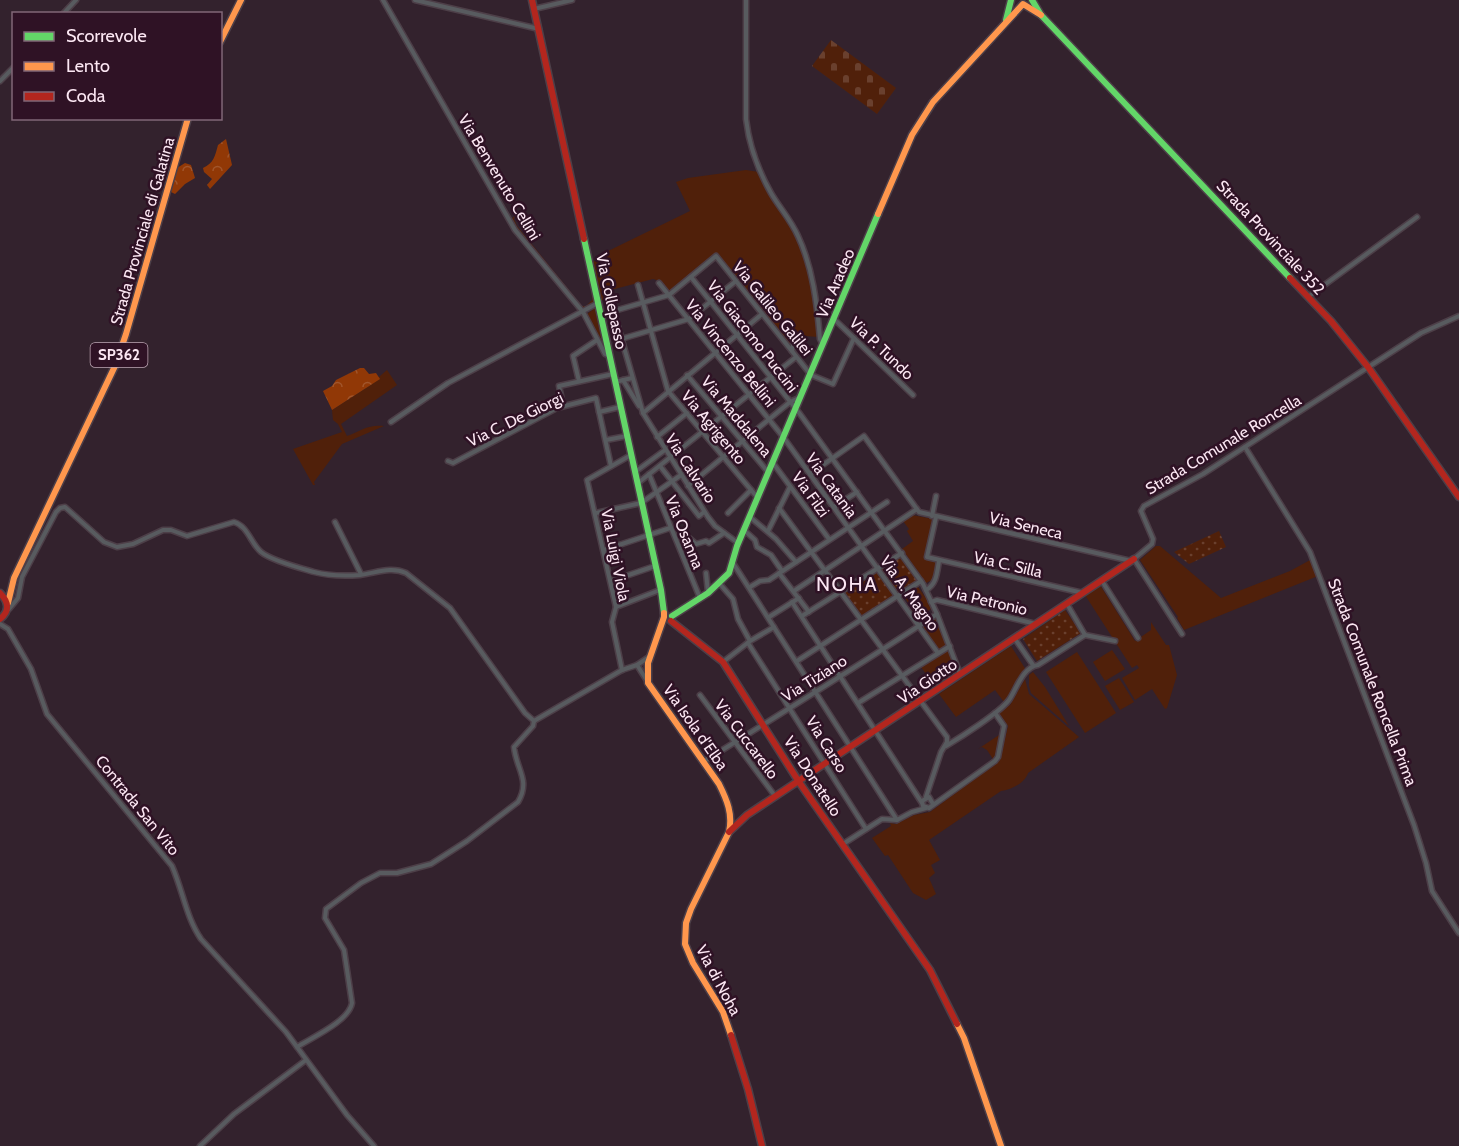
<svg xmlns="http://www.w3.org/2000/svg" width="1459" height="1146" font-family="Cabin,sans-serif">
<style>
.grass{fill:#50200a}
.forest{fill:url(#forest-crowns)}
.cemetery{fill:url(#cemetery-stones)}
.park{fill:url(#park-dots)}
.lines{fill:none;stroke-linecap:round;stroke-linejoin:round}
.street-casing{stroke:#4d3f48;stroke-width:7}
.fast-casing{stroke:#4d3f48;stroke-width:9}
.slow-casing{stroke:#4d3f48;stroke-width:9}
.jam-casing{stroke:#4d3f48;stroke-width:9}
.street{stroke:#585b5f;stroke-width:4}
.fast{stroke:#63d668;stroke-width:6}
.slow{stroke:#ff974d;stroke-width:6}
.jam{stroke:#b3261e;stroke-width:6}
.labels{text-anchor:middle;stroke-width:5;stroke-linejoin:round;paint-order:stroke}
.shield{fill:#2f1225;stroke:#bea7b5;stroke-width:1.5}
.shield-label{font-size:15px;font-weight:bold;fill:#fce7f3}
.street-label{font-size:16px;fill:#fce7f3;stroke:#2f1225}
.quarter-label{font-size:20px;letter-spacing:1.5px;fill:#fce7f3;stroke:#2f1225}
</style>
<defs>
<pattern id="forest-crowns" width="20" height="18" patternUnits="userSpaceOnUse" patternTransform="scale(1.5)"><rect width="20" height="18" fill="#913806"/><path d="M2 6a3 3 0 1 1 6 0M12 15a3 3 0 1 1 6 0" fill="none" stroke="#a1552b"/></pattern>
<pattern id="cemetery-stones" width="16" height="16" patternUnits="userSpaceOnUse" patternTransform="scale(1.5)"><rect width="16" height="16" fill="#50200a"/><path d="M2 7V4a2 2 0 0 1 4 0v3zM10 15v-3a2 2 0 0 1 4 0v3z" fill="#6a402e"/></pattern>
<pattern id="park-dots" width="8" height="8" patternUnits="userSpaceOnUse" patternTransform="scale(1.5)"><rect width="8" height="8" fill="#50200a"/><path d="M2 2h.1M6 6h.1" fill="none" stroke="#6a402e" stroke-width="1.8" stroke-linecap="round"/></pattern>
</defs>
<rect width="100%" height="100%" fill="#33222d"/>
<g class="grass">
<path d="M746 170 759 172C772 194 789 217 799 241 811 272 816 304 818 337L793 335 789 345 717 254 669 292 660 281 653 279 607 291 608 298 600 301 592 262 605 256 604 253 690 211 676 182 688 178Z"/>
<polygon points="515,216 514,219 517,226 582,306 586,306 592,300 591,282 595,302 583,309 520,234 511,219"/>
<polygon points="596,307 598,309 605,346 586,315"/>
<path d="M387 370 397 385 341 424 347 436C360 431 369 424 384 426L342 444 314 482 315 485H313L293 449 342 432 338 424 333 420 332 410 366 388Z"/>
<polygon points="912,515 933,519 924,558 937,562 932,580 926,583 902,549 913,541 907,531 909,529 903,521"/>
<polygon points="1156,546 1160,546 1221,598 1290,571 1312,559 1318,576 1184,630 1177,618 1178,617 1140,560"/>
<polygon points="1100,585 1135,641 1151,630 1151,622 1166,645 1169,645 1177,675 1167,708 1165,709 1152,689 1135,700 1122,678 1139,668 1137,665 1132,668 1085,595"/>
<polygon points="918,587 926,598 931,609 917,618 904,596"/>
<polygon points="936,618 947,645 939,650 922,627"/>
<polygon points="1011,646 1026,670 1006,701 1004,702 995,690 956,717 939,694"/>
<polygon points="949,650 956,673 936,688 921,667"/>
<polygon points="1112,650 1125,669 1105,681 1093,662"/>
<polygon points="1077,652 1116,713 1085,733 1046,672"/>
<polygon points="1033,672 1045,687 1069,726 1031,693 1029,686 1029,675"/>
<polygon points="1119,678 1134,702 1120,710 1105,686"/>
<path d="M1025 679 1029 694 1079 737 1028 773C1025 783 1011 790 1001 791L929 840 940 860 931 865 935 873 929 878 936 894 926 900 913 893 888 855 885 856 872 838 891 826 890 823 896 824 914 815 930 812 1000 760 1008 726 999 713 1010 705Z"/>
<polygon points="999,735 1001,735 996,757 993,759 987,750 982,747 978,749"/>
</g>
<g class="forest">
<path d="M226 139 232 165 210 189 207 185 212 179 204 172 203 168C214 163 215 156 218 145Z"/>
<polygon points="185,163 191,165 195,178 185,184 175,194 171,192 177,168"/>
<polygon points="360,368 364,368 369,374 376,373 380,379 332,410 323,391 332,386 336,380"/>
</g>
<polygon class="cemetery" points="831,40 896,88 877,114 812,66"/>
<g class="park">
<polygon points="1219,531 1226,547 1189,564 1174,552"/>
<polygon points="901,556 918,581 898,594 881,570"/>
<polygon points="878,572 895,596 862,616 845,593"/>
<polygon points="1065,610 1081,633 1037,661 1023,639"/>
</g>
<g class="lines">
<defs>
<g id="street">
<polyline points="383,0 515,230 583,312 605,354 610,356"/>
<polyline points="415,0 539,29"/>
<path d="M746 0V119C749 145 758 170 771 193 779 207 791 220 798 236 813 268 817 304 820 339L822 343"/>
<polyline points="534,9 572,0"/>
<polyline points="63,14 76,0"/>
<polyline points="0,81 14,67"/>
<polyline points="691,277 800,414 923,584 937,614 960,674"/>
<polyline points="659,283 784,438 938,653"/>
<polyline points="638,285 668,391 757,497"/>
<polyline points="608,292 643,413 708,517 715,526 738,543"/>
<polyline points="1308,297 1417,217"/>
<polyline points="614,311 669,295 716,256 811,375 833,384 854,338"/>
<polyline points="834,319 913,395"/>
<polyline points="621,339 689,319 736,281"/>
<polyline points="792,351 795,336"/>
<polyline points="687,375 768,472"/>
<polyline points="623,380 639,406"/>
<polyline points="579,381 573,356 597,340"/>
<polyline points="615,382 632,378"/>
<polyline points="563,405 559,386 613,374"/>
<polyline points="599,412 620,407"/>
<polyline points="643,413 762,314"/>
<polyline points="391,422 448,383 598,303"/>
<polyline points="657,437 687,413"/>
<polyline points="606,440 627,436"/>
<polyline points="1245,447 1310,552 1414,825 1426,863 1432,891 1459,933"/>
<polyline points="448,461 453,463 557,408 596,398 611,466"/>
<polyline points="773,463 829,539"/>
<polyline points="660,466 699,516 704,512"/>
<polyline points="635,472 665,450"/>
<polyline points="649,474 700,598"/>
<polyline points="810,474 864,436 919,512 1131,561"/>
<polyline points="638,483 796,357"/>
<polyline points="688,486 790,402 801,397"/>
<polyline points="834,507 857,492"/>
<polyline points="779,508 947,737 947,742 941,752 926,797"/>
<polyline points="596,513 641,503 681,475"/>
<polyline points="728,513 751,490"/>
<polyline points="932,516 936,496"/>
<polyline points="750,517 776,539 796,562"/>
<polyline points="936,517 927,557 1083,593"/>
<polyline points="335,522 361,574"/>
<polyline points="744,530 755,540 757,547 771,555 782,571"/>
<polyline points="768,531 790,487"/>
<polyline points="689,538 696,544 706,541 709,543 724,533"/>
<polyline points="604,550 670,528"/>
<polyline points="733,563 897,820"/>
<polyline points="706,573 708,592"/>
<polyline points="779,573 809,612"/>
<polyline points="611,581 655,566"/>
<polyline points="1102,581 1138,638"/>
<polyline points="719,583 733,599 738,619 750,641"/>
<polyline points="750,587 760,581 769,580 887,502"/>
<path d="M926 590C937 584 937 572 939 561"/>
<polyline points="794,591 917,509"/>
<polyline points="792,602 922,803"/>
<polyline points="931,602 937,600 1036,624"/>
<polyline points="616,607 660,590"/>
<path d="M9 609 18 598 22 577 56 512 60 508 65 507 104 542 117 547 133 544 163 530H171L187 536 234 522C248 526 251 544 261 552 272 561 300 568 314 572 329 576 345 576 360 575 376 573 391 566 406 573L450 608 525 713 534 721 622 670 637 665 649 657"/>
<polyline points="802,616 902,553"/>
<polyline points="769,617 799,598"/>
<path d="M0 624 8 629 31 669 47 714 172 866C183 891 186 917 201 939L286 1032 347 1115 374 1146"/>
<polyline points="1182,634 1134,559 1152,544 1153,539 1141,511 1144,506 1203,474 1421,333 1459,316"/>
<polyline points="1085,635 1115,641"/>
<polyline points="1015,639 1033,665"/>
<polyline points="748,643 866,829"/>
<polyline points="797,661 921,581"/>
<polyline points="723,662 750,641 774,627"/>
<polyline points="637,665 646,679"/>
<polyline points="622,670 612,622 616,607 587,480 631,455"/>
<polyline points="700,695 775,796"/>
<polyline points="858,703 950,646"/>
<path d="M946 746C961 737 999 713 1009 700 1017 688 1023 667 1038 665L1085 635 1067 604"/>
<path d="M703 762C782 713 860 665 937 614"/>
<polyline points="933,804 929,797 922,801 923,806 929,808 995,761 998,757 1004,726 995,713"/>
<polyline points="843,844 882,819 897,820 912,812 926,808"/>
<path d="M297 1047C313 1037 349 1021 352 1003L344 950 325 918 326 909 361 883 380 873H397L431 864 467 841 518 802C531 780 516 769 514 747L533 726 534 721"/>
<polyline points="200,1146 234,1114 306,1060"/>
</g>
<g id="fast">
<polyline points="1032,0 1041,15 1290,278"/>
<polyline points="1006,20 1011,0"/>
<polyline points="584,239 661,590 664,613"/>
<polyline points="672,616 708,593 729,573 737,546 878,214"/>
</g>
<g id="slow">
<polyline points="220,42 241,0"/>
<polyline points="878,214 912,135 933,102 1023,4 1041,15"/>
<polyline points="8,603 14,578 115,366 126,334 188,118"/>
<path d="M664 613V617L648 663V683L719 784C727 800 733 814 729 832L691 909 686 923 685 944 693 963 723 1012 731 1035"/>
<polyline points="957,1024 964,1038 1001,1146"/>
</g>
<g id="jam">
<polyline points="532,0 584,239"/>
<polyline points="1290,278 1331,321 1368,367 1459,497"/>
<path d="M0 593C9 602 10 611 0 619"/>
<polyline points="671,621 723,662 799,782 930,970 957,1024"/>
<polyline points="729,832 747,815 1134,559"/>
<polyline points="731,1035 748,1089 762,1146"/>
</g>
</defs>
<use href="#street" class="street-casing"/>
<use href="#fast" class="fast-casing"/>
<use href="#slow" class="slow-casing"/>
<use href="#jam" class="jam-casing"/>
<use href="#street" class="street"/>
<use href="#fast" class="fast"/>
<use href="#slow" class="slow"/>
<use href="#jam" class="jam"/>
</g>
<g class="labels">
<rect class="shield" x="90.5" y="343" width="57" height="24" rx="4.5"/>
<g class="shield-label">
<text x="119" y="360">SP362</text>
</g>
<g class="street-label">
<text transform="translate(500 177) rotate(59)" y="6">Via Benvenuto Cellini</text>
<text transform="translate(142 231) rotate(-74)" y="6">Strada Provinciale di Galatina</text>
<text transform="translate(1271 237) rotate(47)" y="6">Strada Provinciale 352</text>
<text transform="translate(835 283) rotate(-67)" y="6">Via Aradeo</text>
<text transform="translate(612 301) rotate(78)" y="6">Via Collepasso</text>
<text transform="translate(773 308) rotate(51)" y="6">Via Galileo Galilei</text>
<text transform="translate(753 336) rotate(52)" y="6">Via Giacomo Puccini</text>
<text transform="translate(882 348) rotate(44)" y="6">Via P. Tundo</text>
<text transform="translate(731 353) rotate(51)" y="6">Via Vincenzo Bellini</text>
<text transform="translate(737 416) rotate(50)" y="6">Via Maddalena</text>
<text transform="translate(515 419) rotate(-26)" y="6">Via C. De Giorgi</text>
<text transform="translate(714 427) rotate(50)" y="6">Via Agrigento</text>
<text transform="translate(1223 444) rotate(-31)" y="6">Strada Comunale Roncella</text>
<text transform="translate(691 468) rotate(57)" y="6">Via Calvario</text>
<text transform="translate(832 485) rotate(54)" y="6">Via Catania</text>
<text transform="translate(811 494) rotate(54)" y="6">Via Filzi</text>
<text transform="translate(1026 525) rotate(13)" y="6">Via Seneca</text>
<text transform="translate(685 532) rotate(68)" y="6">Via Osanna</text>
<text transform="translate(616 555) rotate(79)" y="6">Via Luigi Viola</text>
<text transform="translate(1008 564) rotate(13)" y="6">Via C. Silla</text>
<text transform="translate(910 593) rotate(54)" y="6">Via A. Magno</text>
<text transform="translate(987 600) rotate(13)" y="6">Via Petronio</text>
<text transform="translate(814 678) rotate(-32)" y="6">Via Tiziano</text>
<text transform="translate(927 681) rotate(-34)" y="6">Via Giotto</text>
<text transform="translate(1373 682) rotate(69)" y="6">Strada Comunale Roncella Prima</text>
<text transform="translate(696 727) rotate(55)" y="6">Via Isola d'Elba</text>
<text transform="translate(747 739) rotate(53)" y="6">Via Cuccarello</text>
<text transform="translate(827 744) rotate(58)" y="6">Via Carso</text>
<text transform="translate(813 776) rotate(57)" y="6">Via Donatello</text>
<text transform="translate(138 805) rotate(51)" y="6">Contrada San Vito</text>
<text transform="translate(719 980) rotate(62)" y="6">Via di Noha</text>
</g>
<g class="quarter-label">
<text x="847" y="591">NOHA</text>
</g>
</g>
<rect x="12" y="12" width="210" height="108" fill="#2f1225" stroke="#816777" stroke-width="1.5"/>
<rect x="24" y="32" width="30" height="9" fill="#63d668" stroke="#816777" stroke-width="1.5"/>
<text x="66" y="42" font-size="18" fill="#fce7f3">Scorrevole</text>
<rect x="24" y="62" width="30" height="9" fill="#ff974d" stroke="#816777" stroke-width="1.5"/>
<text x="66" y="72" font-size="18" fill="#fce7f3">Lento</text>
<rect x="24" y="92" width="30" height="9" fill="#b3261e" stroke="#816777" stroke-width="1.5"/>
<text x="66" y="102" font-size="18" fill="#fce7f3">Coda</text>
</svg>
